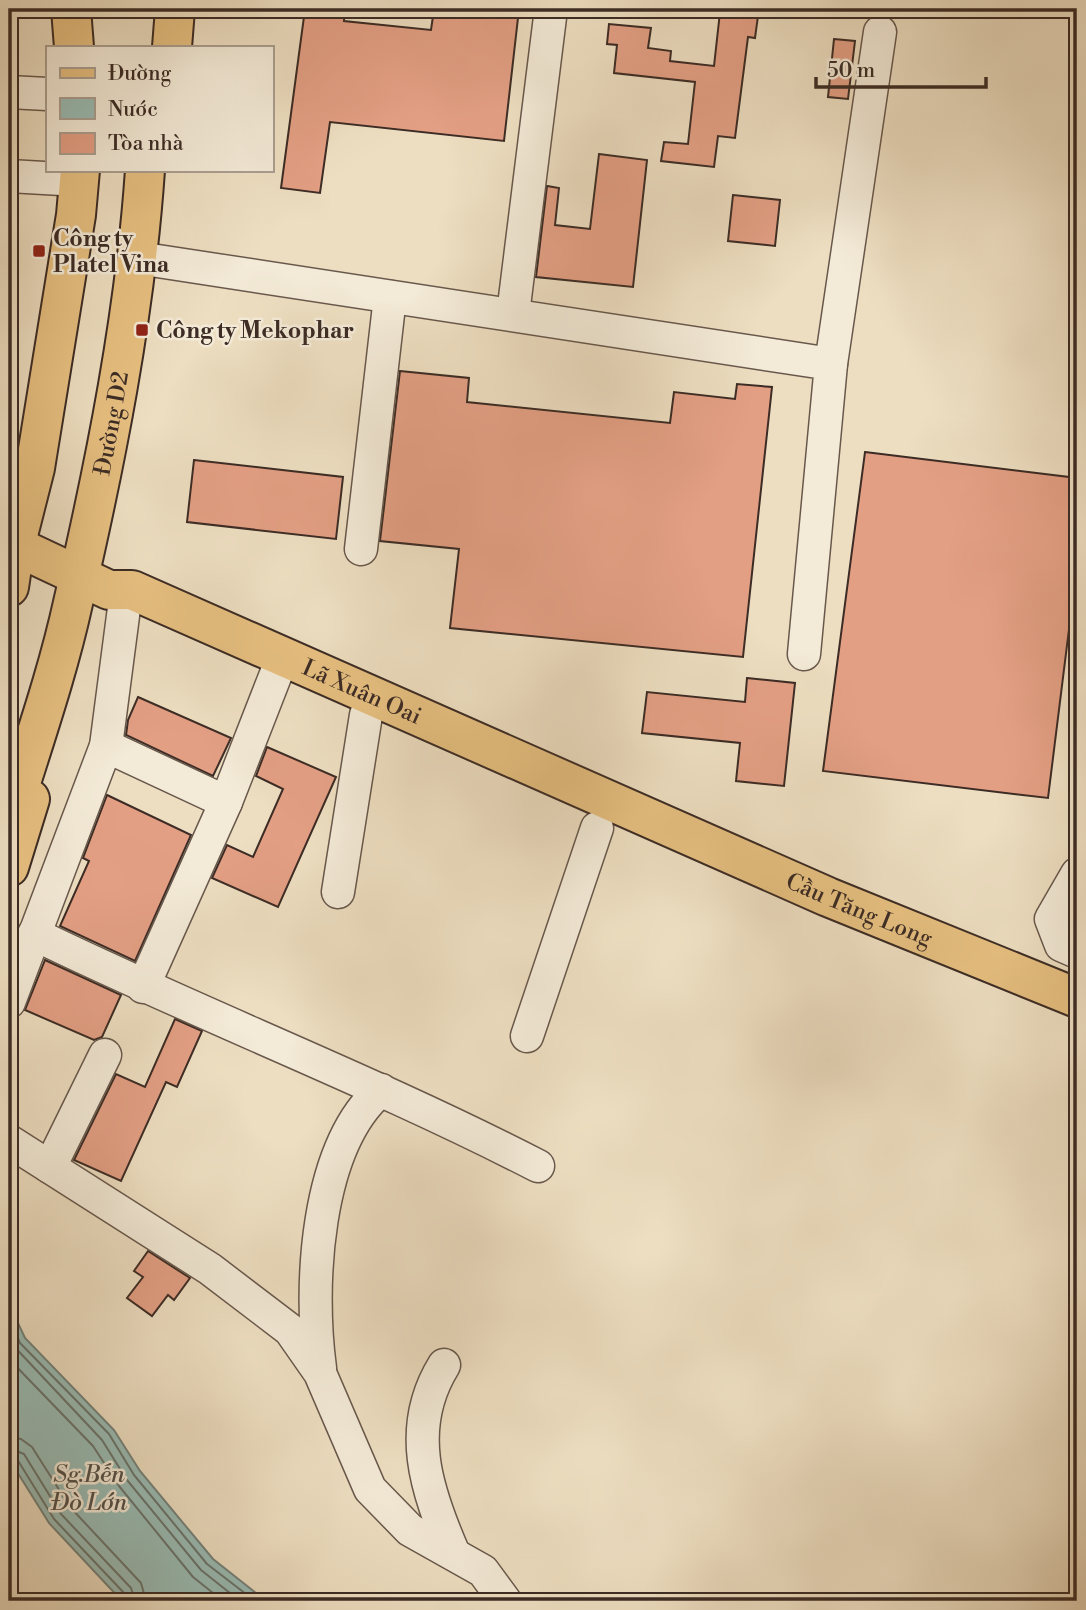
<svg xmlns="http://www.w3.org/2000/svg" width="1086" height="1610" font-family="'Libre Bodoni',serif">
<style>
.water{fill:#99bcb5;stroke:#74827b;stroke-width:2}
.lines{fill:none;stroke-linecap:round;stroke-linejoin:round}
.shore{stroke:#6a746d;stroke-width:2}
.building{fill:#e39f84;stroke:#3c2c25;stroke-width:2}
.minor-casing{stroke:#68584c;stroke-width:35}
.major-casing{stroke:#3c2c25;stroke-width:42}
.minor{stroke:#f3ead7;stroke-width:32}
.major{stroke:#e6bf80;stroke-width:38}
.poi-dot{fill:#8f2418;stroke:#f3ead7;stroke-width:2.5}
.labels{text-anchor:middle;stroke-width:5;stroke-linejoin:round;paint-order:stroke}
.poi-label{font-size:23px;font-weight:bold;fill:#3c2c25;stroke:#f3ead7;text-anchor:start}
.street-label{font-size:23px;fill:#3c2c25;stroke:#f3ead7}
.water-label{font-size:24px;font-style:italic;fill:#535049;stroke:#f3ead7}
</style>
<rect width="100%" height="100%" fill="#eddec1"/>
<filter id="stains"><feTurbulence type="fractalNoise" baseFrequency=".00286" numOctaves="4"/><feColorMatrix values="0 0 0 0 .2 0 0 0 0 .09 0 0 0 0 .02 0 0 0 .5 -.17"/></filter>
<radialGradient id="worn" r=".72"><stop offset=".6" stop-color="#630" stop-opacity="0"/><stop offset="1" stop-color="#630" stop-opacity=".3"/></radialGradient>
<polygon class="water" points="9,1304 25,1338 114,1430 140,1471 213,1559 266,1601 122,1601 49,1523 9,1459"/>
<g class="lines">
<g class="shore">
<polyline points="9,1319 20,1343 109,1434 134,1475 207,1564 255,1601"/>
<polyline points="9,1341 102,1440 127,1480 201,1570 240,1601"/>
<polyline points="9,1359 93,1446 119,1486 193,1577 223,1601"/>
<polyline points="9,1437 21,1439 32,1447 70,1507 141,1583 146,1601"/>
<polyline points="9,1448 24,1454 61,1514 131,1588 135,1601"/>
<polyline points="9,1457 17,1459 54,1519 125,1594 126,1601"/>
</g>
</g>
<g class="building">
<polygon points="305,9 345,9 344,21 431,30 434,9 519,9 504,141 330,122 320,193 281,188"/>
<polygon points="720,12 758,16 755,38 748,37 735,138 718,136 714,167 661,161 664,142 688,144 695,82 614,73 617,45 607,44 609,24 651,28 648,48 671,51 670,61 714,66"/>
<polygon points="834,39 855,41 848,99 828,97"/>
<polygon points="599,154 647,160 633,287 536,277 547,186 559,188 555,225 590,229"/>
<polygon points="733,195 780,200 775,246 728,241"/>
<polygon points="400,371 469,378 467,402 670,423 674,392 735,399 737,384 772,387 743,657 450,628 459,549 380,541"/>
<polygon points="865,452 1077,478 1077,565 1048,798 823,771"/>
<polygon points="194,460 343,477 336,539 187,522"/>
<polygon points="747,678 795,683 784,786 736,781 740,743 642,733 647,692 745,702"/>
<polygon points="138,697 231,738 213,776 126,735 128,720"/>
<polygon points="267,747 336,777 278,907 212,878 227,845 253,857 283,789 256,776"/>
<polygon points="107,795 191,835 135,961 60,926 89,861 83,858"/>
<polygon points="45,960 121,995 102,1037 94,1040 25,1010"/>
<polygon points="175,1019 202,1031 177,1087 166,1082 121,1181 74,1160 116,1074 145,1087"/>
<polygon points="148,1251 190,1278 174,1300 168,1295 152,1316 127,1298 143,1277 134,1271"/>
</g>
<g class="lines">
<defs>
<g id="minor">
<polyline points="9,92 47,94"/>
<polyline points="9,176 79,180"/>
<polyline points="138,258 831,364 804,654"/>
<polyline points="513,314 551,9"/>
<polyline points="831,364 880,32"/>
<polyline points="361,549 390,297"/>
<polyline points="106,746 226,802"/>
<polyline points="1077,874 1051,919 1061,945 1077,952"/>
<polyline points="338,892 366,715"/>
<path d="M34 934C200 1015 373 1081 538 1166"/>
<polyline points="143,987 226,802 276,674"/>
<polyline points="9,1002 106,746 124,608"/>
<polyline points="527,1036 597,828"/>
<polyline points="9,1141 210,1269 290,1330 320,1373 370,1489 410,1530 483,1571 505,1601"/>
<polyline points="50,1167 105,1055"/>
<path d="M444 1365C405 1428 426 1490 454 1554"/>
<path d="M320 1368C309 1287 315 1147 381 1090"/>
</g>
<g id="major">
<polyline points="71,9 74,47"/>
<polyline points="172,47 175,9"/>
<path id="s1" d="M9 543 109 590H132L828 897 1077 998"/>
<polyline points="9,587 15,547 35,468 76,215 80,170"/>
<path id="s2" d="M9 821C31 749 57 676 73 603 106 461 135 315 145 170"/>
<polyline points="9,867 30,799"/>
</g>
</defs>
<use href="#minor" class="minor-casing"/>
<use href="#major" class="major-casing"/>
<use href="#minor" class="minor"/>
<use href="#major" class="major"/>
</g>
<g class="poi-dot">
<rect x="32" y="244" width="14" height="14" rx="3.5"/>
<rect x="135" y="323" width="14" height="14" rx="3.5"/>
</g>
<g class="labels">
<g class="poi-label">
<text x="53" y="246">Công ty<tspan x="53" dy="26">Platel Vina</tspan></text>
<text x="156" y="338">Công ty Mekophar</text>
</g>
<g class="street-label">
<text dy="8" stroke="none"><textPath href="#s2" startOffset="411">Đường D2</textPath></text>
<text dy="8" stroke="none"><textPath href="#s1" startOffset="385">Lã Xuân Oai</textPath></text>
<text dy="8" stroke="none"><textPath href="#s1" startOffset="928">Cầu Tăng Long</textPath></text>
</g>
<g class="water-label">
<text x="89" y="1482">Sg.Bến<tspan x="89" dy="28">Đò Lớn</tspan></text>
</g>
</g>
<rect width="1086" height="1610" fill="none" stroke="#eddec1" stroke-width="35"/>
<rect x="10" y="10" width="1065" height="1589" fill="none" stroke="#3c2c25" stroke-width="3.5"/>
<rect x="18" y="18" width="1051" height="1575" fill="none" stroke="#3c2c25" stroke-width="2"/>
<rect x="46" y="46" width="228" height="126" fill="#f3ead7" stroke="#aa9e90" stroke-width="2"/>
<rect x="60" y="68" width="35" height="10" fill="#e6bf80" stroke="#aa9e90" stroke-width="2"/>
<text x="108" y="80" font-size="21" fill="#3c2c25">Đường</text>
<rect x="60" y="98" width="35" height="21" fill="#99bcb5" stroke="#aa9e90" stroke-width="2"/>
<text x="108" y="116" font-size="21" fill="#3c2c25">Nước</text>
<rect x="60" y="133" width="35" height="21" fill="#e39f84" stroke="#aa9e90" stroke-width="2"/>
<text x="108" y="150" font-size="21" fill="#3c2c25">Tòa nhà</text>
<path d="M816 77v10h170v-10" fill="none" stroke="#3c2c25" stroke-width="3.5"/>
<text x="827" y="77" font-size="21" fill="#3c2c25" stroke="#f3ead7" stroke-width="5" paint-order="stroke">50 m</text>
<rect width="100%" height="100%" filter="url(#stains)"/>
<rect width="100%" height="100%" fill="url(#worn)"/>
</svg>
